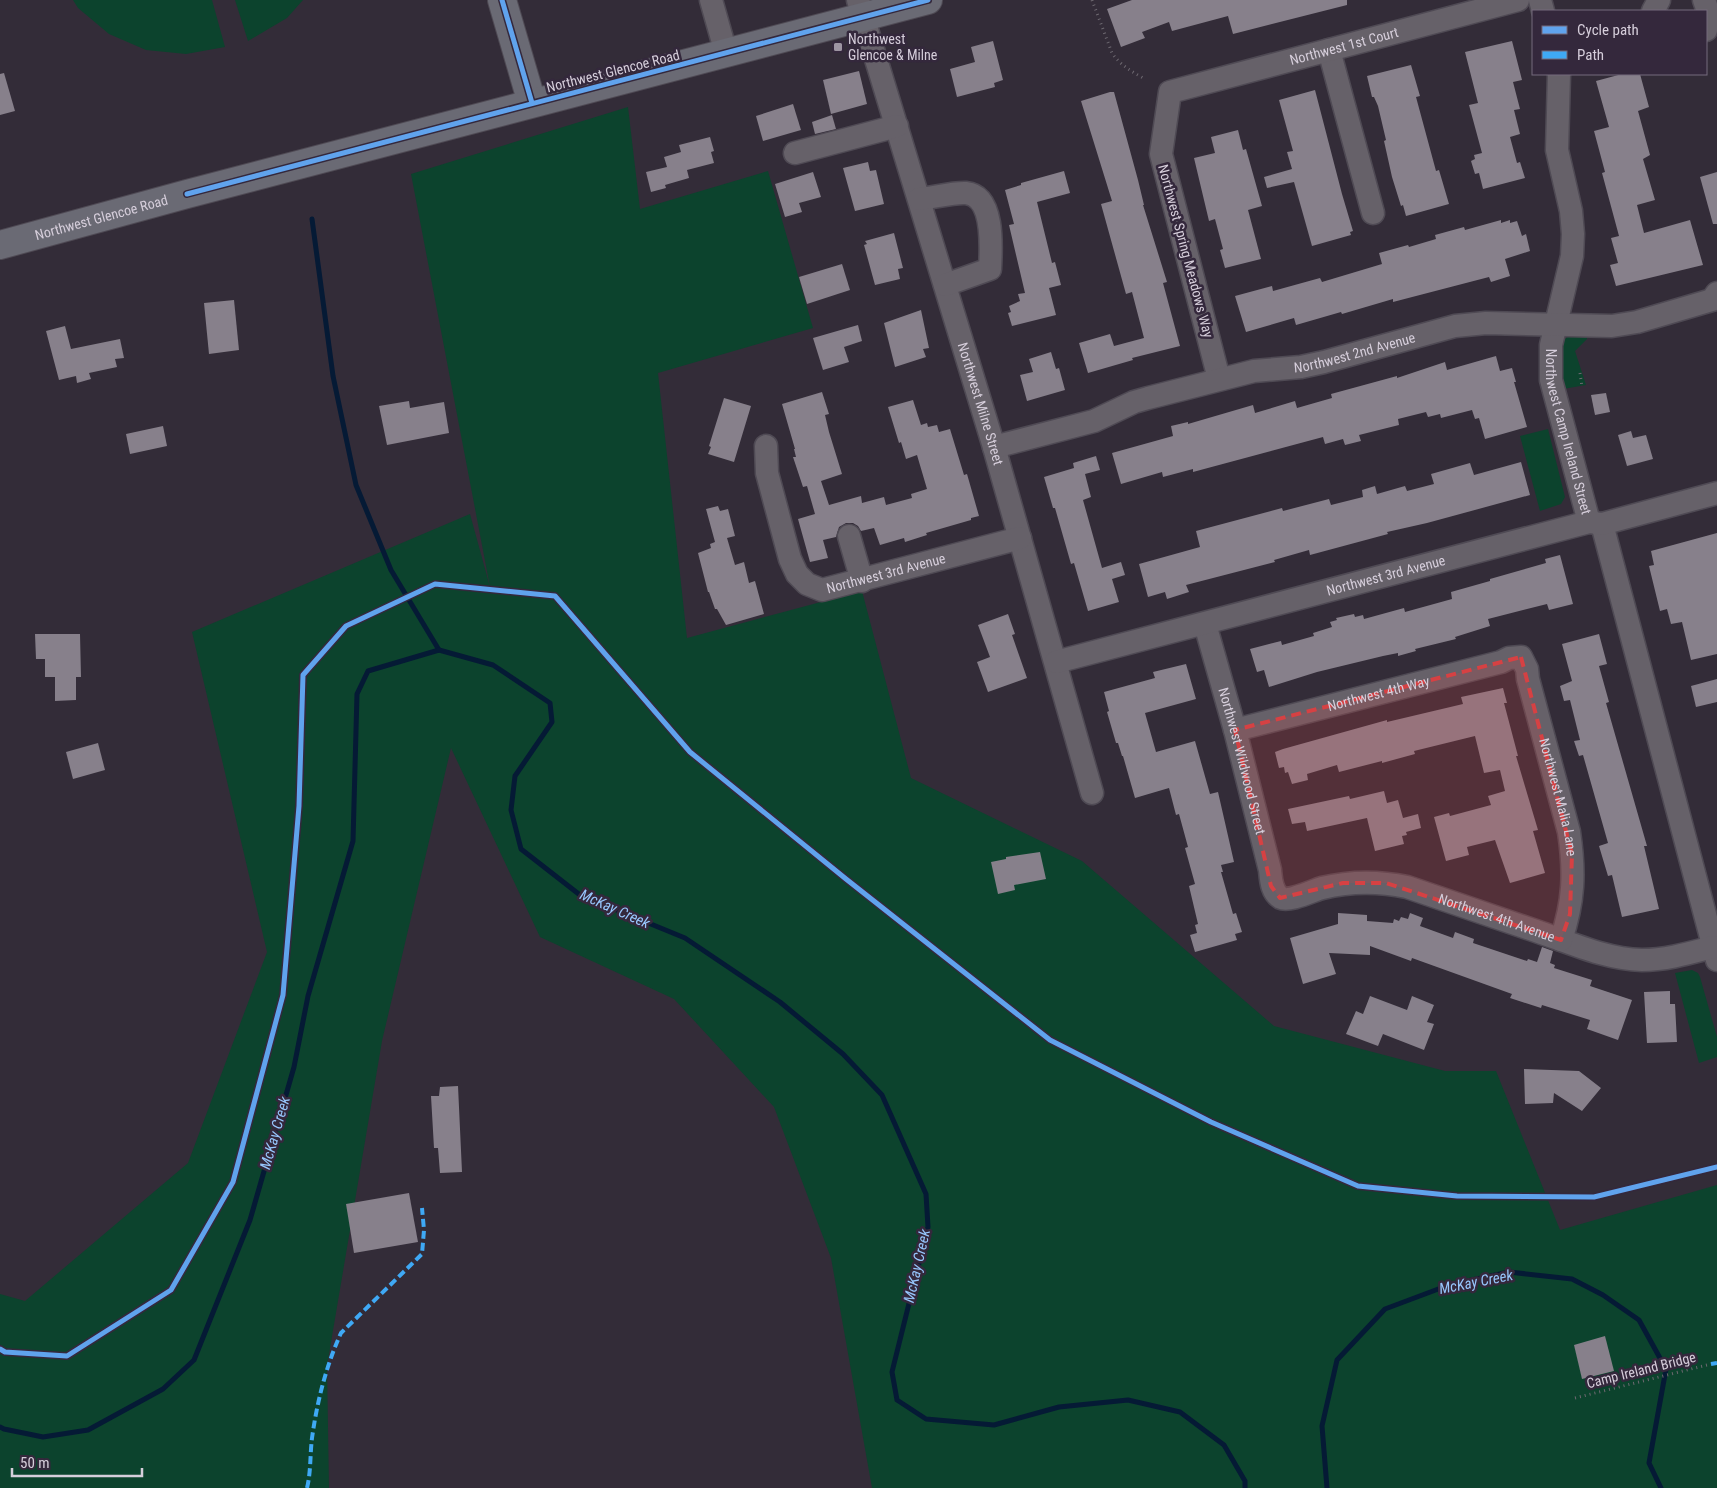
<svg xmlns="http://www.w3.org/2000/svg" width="1717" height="1488" font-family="'Roboto Condensed',sans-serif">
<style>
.green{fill:#0c432d}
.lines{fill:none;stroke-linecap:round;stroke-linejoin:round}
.stream{stroke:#051a35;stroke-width:5}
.building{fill:#87808b}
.minor-casing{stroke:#4f4a54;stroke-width:25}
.major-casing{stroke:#4f4a54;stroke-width:30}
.path{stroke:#6e6971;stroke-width:3;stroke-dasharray:1 4;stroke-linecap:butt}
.minor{stroke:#666169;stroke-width:22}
.major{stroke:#6a6a74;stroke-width:28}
.quiet{stroke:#3fa9f5;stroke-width:4;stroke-dasharray:8 4;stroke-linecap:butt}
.cycleway-casing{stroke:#34283c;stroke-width:8}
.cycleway{stroke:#60a3ed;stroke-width:5}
.marked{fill:#d64143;fill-opacity:0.2;stroke:#d64143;stroke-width:4;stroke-dasharray:10 6;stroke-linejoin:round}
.poi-dot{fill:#9d95a2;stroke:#34283c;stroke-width:2}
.labels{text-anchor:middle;stroke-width:5;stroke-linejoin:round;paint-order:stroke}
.poi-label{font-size:14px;fill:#d6cedb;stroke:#34283c;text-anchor:start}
.street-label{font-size:14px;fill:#d6cedb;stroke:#34283c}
.water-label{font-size:15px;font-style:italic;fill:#97c7fd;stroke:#34283c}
</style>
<rect width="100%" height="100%" fill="#332c38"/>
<g class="green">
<polygon points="73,0 212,0 225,47 186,54 146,50 109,34 78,8"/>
<polygon points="235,0 303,0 287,18 248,41"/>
<polygon points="628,107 640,209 768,171 813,328 658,373 687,638 862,591 911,778 1082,861 1274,1026 1445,1071 1496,1071 1560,1230 1717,1185 1717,1488 872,1488 831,1258 774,1107 674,999 540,937 451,748 382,1041 327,1366 329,1488 0,1488 0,1294 25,1301 188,1163 267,952 192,632 470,514 490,587 411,174"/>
<polygon points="1587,333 1587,339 1575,351 1586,385 1563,389 1560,374 1562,341 1569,336"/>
<polygon points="1548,429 1565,497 1561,504 1540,511 1520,436"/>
<polygon points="1692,970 1698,973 1700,977 1717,1037 1717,1057 1699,1063 1675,973"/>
</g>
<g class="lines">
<g class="stream">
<polyline points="312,219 333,376 356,485 391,570 439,650"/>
<polyline points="0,1427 4,1429 43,1437 88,1430 163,1389 194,1360 250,1220 294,1067 308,996 353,841 357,694 368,671 439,650 493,665 550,703 552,722 515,776 511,810 521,849 580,895 685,938 780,1002 843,1054 882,1095 926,1194 928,1227 892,1372 897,1400 926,1419 994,1425 1059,1407 1128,1400 1180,1412 1224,1445 1245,1481 1245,1488"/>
<polyline points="1327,1488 1322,1426 1337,1360 1385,1309 1449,1285 1509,1272 1572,1279 1603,1295 1639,1320 1666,1369 1649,1463 1661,1488"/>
</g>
</g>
<g class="building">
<polygon points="1132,0 1347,0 1347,5 1233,34 1228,16 1172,31 1169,22 1142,32 1145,38 1121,47 1107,9"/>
<polygon points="993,41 1003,80 994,83 995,87 957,97 950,69 975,62 971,47"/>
<polygon points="1512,41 1522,80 1513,82 1520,109 1514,110 1520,134 1510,137 1517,163 1520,162 1525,178 1483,189 1479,173 1475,174 1471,161 1475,159 1474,155 1482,153 1469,105 1478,103 1465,52"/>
<polygon points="1411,65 1420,96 1416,97 1436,171 1439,170 1449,204 1406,216 1403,205 1401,206 1392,177 1384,141 1386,140 1378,106 1374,97 1372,97 1367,76"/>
<polygon points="859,71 867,104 831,114 823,80"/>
<polygon points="4,73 15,111 0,115 0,74"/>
<polygon points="1622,74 1640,74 1649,107 1638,111 1650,155 1643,159 1655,200 1637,205 1644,233 1690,220 1703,265 1616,286 1610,265 1618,263 1611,238 1619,236 1602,173 1605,172 1594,131 1609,127 1596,81"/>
<polygon points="1315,90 1342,194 1353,231 1350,232 1351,235 1312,246 1294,182 1267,188 1264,177 1292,169 1287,152 1293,151 1279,100"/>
<polygon points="1110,92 1114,92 1138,180 1144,205 1143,205 1167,282 1163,283 1180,346 1132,358 1133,360 1088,373 1079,343 1110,334 1114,346 1144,338 1132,292 1126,294 1101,204 1112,201 1081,101"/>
<polygon points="793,104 801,130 763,141 756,116"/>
<polygon points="832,115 836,129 815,134 812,122"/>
<polygon points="1238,130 1243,150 1246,149 1262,206 1248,210 1261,259 1225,268 1220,250 1223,249 1215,219 1209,221 1194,158 1215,153 1211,137"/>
<polygon points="710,137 714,151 711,152 714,163 687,170 689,178 665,185 666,188 651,192 646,172 667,167 664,157 681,152 679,145"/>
<polygon points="868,162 870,171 876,170 884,204 855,211 843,168"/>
<polygon points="1064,171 1070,193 1037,202 1052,263 1055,262 1061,285 1049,288 1056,315 1012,326 1008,313 1011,312 1009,306 1020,301 1018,294 1025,293 1009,225 1014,224 1005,190 1021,185 1021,183"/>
<polygon points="813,172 821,197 799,203 802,212 785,217 775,184"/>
<polygon points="1717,172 1717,224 1713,224 1700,177"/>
<polygon points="1501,220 1501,223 1510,220 1510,223 1517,221 1522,236 1526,234 1530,251 1505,259 1510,276 1491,282 1489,277 1393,302 1393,299 1342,314 1341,312 1296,325 1294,318 1246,332 1235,296 1272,286 1273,291 1320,278 1322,282 1382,264 1379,253 1408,245 1409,247 1436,239 1435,235 1464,227 1465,230"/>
<polygon points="894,233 903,268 898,269 900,279 875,285 864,245 867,244 865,241"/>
<polygon points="842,264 850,290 807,304 799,277"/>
<polygon points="234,300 239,350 209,354 204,303"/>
<polygon points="921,310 929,348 923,349 926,357 895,367 884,323"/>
<polygon points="858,325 862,341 844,347 849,362 823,370 813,338"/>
<polygon points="65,326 71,349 120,339 124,358 115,359 117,367 89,373 91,379 77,383 76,376 59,380 46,331"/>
<polygon points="1051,352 1056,369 1059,368 1065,390 1027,401 1020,375 1033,372 1029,359"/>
<polygon points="1496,356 1500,371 1512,368 1516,382 1514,382 1527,427 1485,439 1479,418 1475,419 1472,410 1441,418 1440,414 1428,417 1426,412 1398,419 1399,425 1359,435 1361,441 1345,445 1343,439 1325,444 1323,437 1193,472 1193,469 1163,477 1162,472 1121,484 1112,453 1173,436 1171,426 1188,422 1188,424 1253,405 1255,413 1295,401 1297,408 1332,398 1331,394 1397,376 1397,378 1445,362 1447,370"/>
<polygon points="822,392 829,414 825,415 829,432 842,474 821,481 829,505 861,496 862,503 884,497 886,505 912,498 911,494 927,489 917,455 906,459 901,442 899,443 888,407 913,400 921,425 927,423 928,427 937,425 939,432 950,429 964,475 967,474 979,516 971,518 971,520 926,533 927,535 905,542 904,538 880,545 874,528 861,531 858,526 853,523 846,523 839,527 836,537 823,540 828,558 810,562 798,519 815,514 807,486 803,487 793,457 796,457 794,449 795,449 782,404"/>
<polygon points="1606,393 1610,412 1595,415 1591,395"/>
<polygon points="724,398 751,406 734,462 708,454 711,447 709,446"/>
<polygon points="409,401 410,408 444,402 449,433 387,445 379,406"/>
<polygon points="163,426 167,446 130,454 126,434"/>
<polygon points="1631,431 1633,438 1646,435 1653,459 1627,466 1618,435"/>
<polygon points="1096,456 1100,470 1085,474 1091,497 1083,500 1102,568 1121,562 1125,575 1112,579 1119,602 1088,611 1074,563 1071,564 1055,508 1053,508 1044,477 1074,468 1073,463"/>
<polygon points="1521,462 1530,495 1427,523 1387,532 1388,534 1310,555 1309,550 1274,560 1275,562 1186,585 1189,592 1167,599 1165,592 1148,597 1139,564 1200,547 1196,531 1282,508 1283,511 1329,499 1331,505 1363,497 1362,490 1375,486 1377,494 1405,486 1407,491 1434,484 1431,474 1470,463 1474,475"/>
<polygon points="718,506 720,511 728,509 735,536 727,538 735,565 744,562 749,583 755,581 764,614 726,625 717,609 715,609 709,592 708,592 698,553 711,548 710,544 715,542 706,509"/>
<polygon points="1717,533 1717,654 1691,660 1682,622 1671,624 1667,609 1660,611 1649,566 1654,565 1651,551"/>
<polygon points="1560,555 1573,604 1549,610 1547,604 1488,619 1490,626 1455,637 1456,639 1415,649 1416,651 1398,656 1398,653 1383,656 1317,672 1269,687 1264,670 1257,672 1250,649 1281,641 1282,645 1314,636 1313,633 1332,627 1330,622 1337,620 1336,618 1354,614 1355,617 1363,615 1364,619 1404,608 1405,612 1452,599 1451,592 1490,581 1490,579 1546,563 1545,559"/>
<polygon points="1008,614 1015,634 1012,635 1027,678 988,692 977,662 990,657 978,625"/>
<polygon points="35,634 80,634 81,677 76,677 76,700 55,701 55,677 45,677 45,659 36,659"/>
<polygon points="1599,634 1607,664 1599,666 1609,702 1606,703 1647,846 1644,846 1659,909 1622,917 1612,875 1608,876 1599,846 1608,843 1583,755 1579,756 1574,741 1580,740 1570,700 1564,701 1560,686 1572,681 1562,644"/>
<polygon points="1186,664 1196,699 1145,713 1156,752 1195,741 1210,794 1218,792 1234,862 1221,865 1223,872 1221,872 1233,914 1236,913 1242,932 1235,934 1237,940 1195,952 1190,935 1197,933 1195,925 1198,924 1189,886 1195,884 1185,848 1188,847 1179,814 1176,815 1169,788 1135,798 1123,756 1122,756 1118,743 1116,743 1107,712 1109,711 1104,692 1155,678 1153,672"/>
<polygon points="1717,679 1717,702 1696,707 1691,686"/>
<polygon points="1503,688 1507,703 1504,703 1518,756 1516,756 1538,830 1533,831 1545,873 1510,883 1495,840 1467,847 1469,855 1446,861 1434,817 1449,813 1450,816 1491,805 1488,796 1505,791 1500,770 1484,773 1475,736 1414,751 1415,754 1382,763 1382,761 1339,772 1337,765 1307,774 1308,780 1292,784 1288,772 1285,773 1284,767 1279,768 1275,752 1283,749 1387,720 1387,722 1463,704 1461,697"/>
<polygon points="98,743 105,770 73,779 66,752"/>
<polygon points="1384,791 1387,803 1398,800 1403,818 1418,814 1421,828 1406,832 1407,835 1402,836 1404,844 1375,851 1367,818 1307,831 1305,822 1292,824 1288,809 1349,796 1350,799"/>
<polygon points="1040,852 1046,879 1014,885 1015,890 998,894 991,862 1006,859 1006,857"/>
<polygon points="1338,913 1367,915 1367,921 1393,923 1394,919 1399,921 1401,917 1408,919 1410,913 1423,918 1420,926 1453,938 1455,932 1474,939 1473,943 1527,961 1528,959 1537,962 1542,947 1553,951 1550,963 1555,965 1554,968 1592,980 1590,986 1632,1000 1618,1040 1587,1029 1590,1020 1542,1005 1541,1008 1510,998 1512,994 1412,958 1411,961 1370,946 1370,955 1329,953 1336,974 1303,984 1290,938 1338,924"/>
<polygon points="1670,991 1670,1004 1675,1004 1677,1042 1647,1043 1644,992"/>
<polygon points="1370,996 1407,1010 1412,996 1434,1005 1427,1022 1434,1024 1424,1050 1383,1034 1378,1046 1346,1034 1356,1011 1363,1014"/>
<polygon points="1524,1069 1579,1071 1601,1088 1582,1111 1554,1093 1553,1103 1525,1104"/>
<polygon points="458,1086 462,1172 440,1173 438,1148 434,1148 431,1096 439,1096 440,1087"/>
<polygon points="409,1193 418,1242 354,1253 346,1204"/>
<polygon points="1605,1336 1614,1371 1582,1379 1574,1345"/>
</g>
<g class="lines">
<defs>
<g id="minor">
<polyline points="711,0 726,53"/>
<path id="s1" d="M858 0 994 447 1092 793"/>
<polyline points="1540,0 1543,11"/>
<polyline points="1704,0 1709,14 1706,30"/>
<polyline points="1653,11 1659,0"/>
<polyline points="1329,50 1373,213"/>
<path id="s2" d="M1559 74 1557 150 1571 211 1573 234 1572 256 1551 345V380L1589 522"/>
<polyline points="795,153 897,126"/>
<path d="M919 199C932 198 954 192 966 193 995 196 991 249 990 269L945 285"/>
<path id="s3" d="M1219 379 1161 154 1170 92 1518 0"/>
<path id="s4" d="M766 446 767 473 790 559 797 574 807 584 822 590 1020 538"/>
<path id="s5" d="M994 447 1094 421 1134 402 1148 398 1254 371 1301 367 1324 362 1455 326 1486 323 1612 326 1637 322 1712 300 1717 293"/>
<polyline points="1602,524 1717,960"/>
<polyline points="849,536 862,581"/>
<path id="s6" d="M1205 624 1235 730 1270 870C1271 879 1271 892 1281 898 1289 902 1312 891 1322 888 1351 881 1378 881 1407 887 1450 902 1493 916 1536 931 1571 943 1605 959 1642 960 1666 960 1690 953 1713 947"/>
<path id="s7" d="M1056 662 1589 522 1602 524 1717 493"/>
<path id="s8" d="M1235 730 1501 662 1509 658 1521 657 1527 669 1528 679 1569 832C1575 872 1574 901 1561 940"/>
</g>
<g id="major">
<polyline points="502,0 532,103"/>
<path id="s9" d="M0 245 187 194 928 0"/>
</g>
</defs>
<use href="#minor" class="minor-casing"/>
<use href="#major" class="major-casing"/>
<g class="path">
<path d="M1092 0 1112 53C1120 65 1131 71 1143 78"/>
<polyline points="1580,373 1582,387"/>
<polyline points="1575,1398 1711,1364"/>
</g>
<use href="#minor" class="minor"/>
<use href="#major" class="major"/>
<g class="quiet">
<polyline points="1711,1364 1717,1363"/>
<path d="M307 1488C311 1472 310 1454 312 1438 317 1402 326 1366 341 1333L422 1254 424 1230 422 1208"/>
</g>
<defs>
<g id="cycleway">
<polyline points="502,0 532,103"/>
<polyline points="187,194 928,0"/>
<polyline points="0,1349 5,1352 67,1356 171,1290 233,1182 283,995 299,806 303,675 346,626 435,584 555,596 690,752 846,879 1050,1040 1211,1122 1358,1186 1457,1196 1594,1197 1717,1167"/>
</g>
</defs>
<use href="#cycleway" class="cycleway-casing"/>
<use href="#cycleway" class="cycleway"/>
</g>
<path class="marked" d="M1521 657 1572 854 1570 914 1561 940 1386 883H1343L1280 898 1271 886 1235 730Z"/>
<rect class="poi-dot" x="833" y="42" width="10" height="10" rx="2.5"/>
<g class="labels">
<g class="poi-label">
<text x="848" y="44">Northwest<tspan x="848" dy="16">Glencoe &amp; Milne</tspan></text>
</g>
<g class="street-label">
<text dy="5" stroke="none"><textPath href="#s3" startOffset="475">Northwest 1st Court</textPath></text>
<text transform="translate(613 71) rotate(-14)" y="5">Northwest Glencoe Road</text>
<text dy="5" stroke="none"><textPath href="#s9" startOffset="105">Northwest Glencoe Road</textPath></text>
<text transform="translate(1186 251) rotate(75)" y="5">Northwest Spring Meadows Way</text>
<text dy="5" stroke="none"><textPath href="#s5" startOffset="374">Northwest 2nd Avenue</textPath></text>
<text dy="5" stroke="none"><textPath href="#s1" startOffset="422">Northwest Milne Street</textPath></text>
<text dy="5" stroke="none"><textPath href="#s2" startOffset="364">Northwest Camp Ireland Street</textPath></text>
<text dy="5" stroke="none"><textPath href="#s4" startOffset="229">Northwest 3rd Avenue</textPath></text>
<text dy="5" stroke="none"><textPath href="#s7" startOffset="341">Northwest 3rd Avenue</textPath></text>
<text dy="5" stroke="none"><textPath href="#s8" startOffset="148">Northwest 4th Way</textPath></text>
<text dy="5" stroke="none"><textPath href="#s6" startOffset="142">Northwest Wildwood Street</textPath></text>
<text dy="5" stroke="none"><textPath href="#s8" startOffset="441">Northwest Malia Lane</textPath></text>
<text dy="5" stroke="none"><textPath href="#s6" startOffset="509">Northwest 4th Avenue</textPath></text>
<text transform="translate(1641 1370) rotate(-14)" y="5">Camp Ireland Bridge</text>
</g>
<g class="water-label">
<text transform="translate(615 909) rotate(24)" y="5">McKay Creek</text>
<text transform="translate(275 1133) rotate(-74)" y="5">McKay Creek</text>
<text transform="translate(917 1266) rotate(-77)" y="5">McKay Creek</text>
<text transform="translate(1476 1282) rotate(-11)" y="5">McKay Creek</text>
</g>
</g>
<rect x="1532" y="10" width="175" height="65" fill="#34283c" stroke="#756a7c"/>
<rect x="1542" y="26" width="25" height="8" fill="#60a3ed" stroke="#756a7c"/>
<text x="1577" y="35" font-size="15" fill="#d6cedb">Cycle path</text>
<rect x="1542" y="51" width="25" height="8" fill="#3fa9f5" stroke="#756a7c"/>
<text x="1577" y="60" font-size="15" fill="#d6cedb">Path</text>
<path d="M12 1468v8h130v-8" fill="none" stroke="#d6cedb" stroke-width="2.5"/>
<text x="20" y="1468" font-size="15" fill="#d6cedb" stroke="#34283c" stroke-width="4" paint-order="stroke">50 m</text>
</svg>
